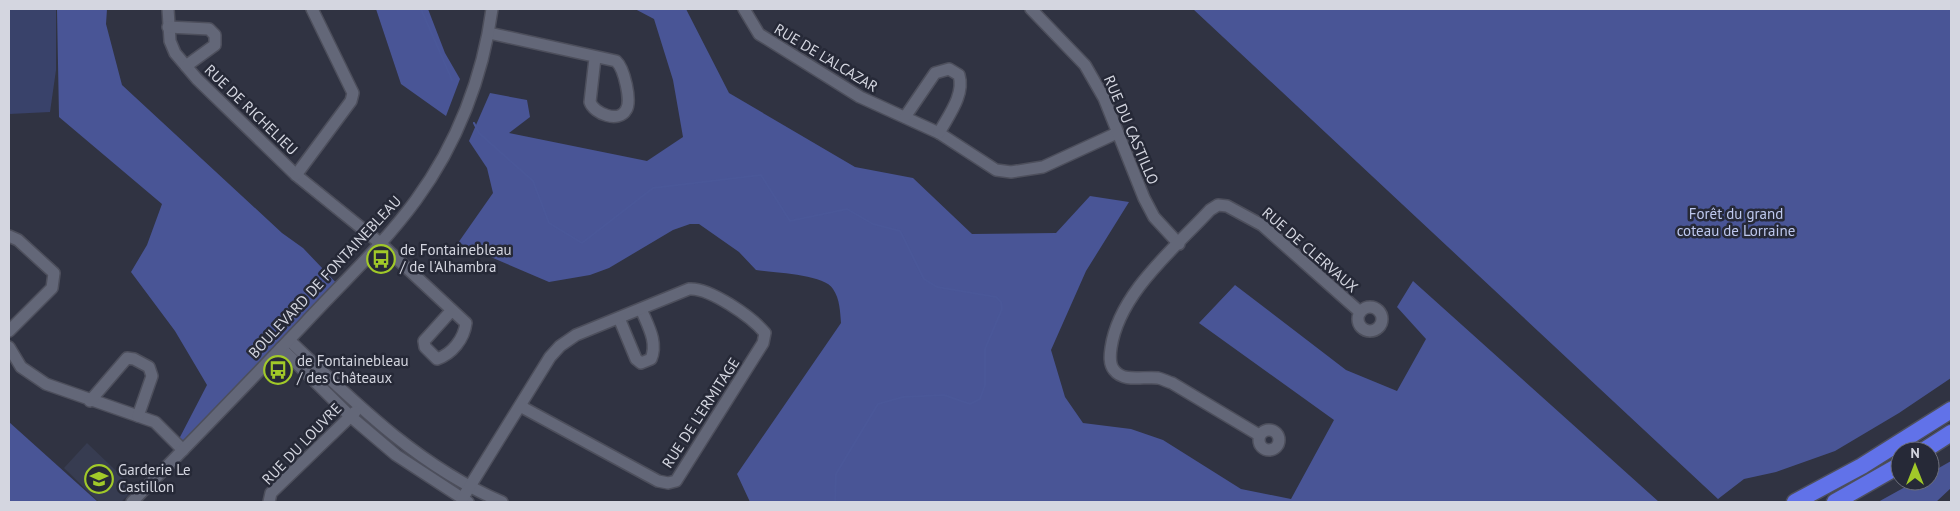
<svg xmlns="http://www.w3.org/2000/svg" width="1960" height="511" font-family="'PT Sans',sans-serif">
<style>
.built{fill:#373c51}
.green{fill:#39426a}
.forest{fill:#495596}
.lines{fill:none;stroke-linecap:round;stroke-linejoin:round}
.stream{stroke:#4a5798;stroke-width:2}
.minor-casing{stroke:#4d4f5c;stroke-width:14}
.highway-casing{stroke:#4d4f5c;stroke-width:19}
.minor{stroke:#636778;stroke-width:11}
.highway{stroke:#6172e9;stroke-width:16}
.labels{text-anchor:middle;stroke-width:5;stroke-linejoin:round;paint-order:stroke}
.street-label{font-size:15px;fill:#d4d6e0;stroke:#262937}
.park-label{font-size:15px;fill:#bec8ee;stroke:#262937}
.poi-label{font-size:15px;fill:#d4d6e0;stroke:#262937;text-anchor:start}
</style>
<rect width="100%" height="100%" fill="#303342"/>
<polygon class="built" points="87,443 135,489 121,502 99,502 64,468"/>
<polygon class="green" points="9,9 56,9 56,70 50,112 9,114"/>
<g class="forest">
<polygon points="57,9 107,9 106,24 122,85 282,233 303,248 344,291 183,450 179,439 207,385 175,331 131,272 147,245 162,204 59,117"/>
<polygon points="376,9 428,9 445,53 460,79 446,116 401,84"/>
<path d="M635 9H686L729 93 855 167 913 178 972 234 1056 233 1090 196 1129 202 1086 271 1051 350 1065 397 1083 423 1131 429 1163 440 1241 489 1291 499 1334 420 1199 323 1235 285 1346 370 1397 391 1426 339 1397 307 1413 281 1659 502H750L737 474 841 323C840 312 840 299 833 289 824 274 774 273 756 270L739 252 699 224H690L673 230 609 268 590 275 549 282 458 243 493 193 487 168 469 141 490 93 527 100 530 117 509 133 647 161 683 137 673 80 654 19Z"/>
<polygon points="1193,9 1951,9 1951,378 1899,413 1835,451 1776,472 1744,479 1718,499"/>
<polygon points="9,422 98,502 9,502"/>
<polygon points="1951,461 1951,488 1936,502 1878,502 1916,481 1930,481 1930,473"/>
</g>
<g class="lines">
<g class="stream">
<polyline points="421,9 452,80"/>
<polyline points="474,123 479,133 533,181 549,223 582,243 653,188 761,175 790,221 847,209 873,224 900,231 924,279 937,287 996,297 1001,302 1002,309 985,349 985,385 980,399 970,404 944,395 903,397 878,404 836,474 835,502"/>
</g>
<defs>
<g id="minor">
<path d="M168 9 170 41 175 53 197 79 296 175 380 243 466 323C464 339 452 354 437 359L425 347 424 341 452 310"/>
<polyline points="744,9 759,34 860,97 939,133 996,170 1011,172 1043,167 1117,133"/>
<polyline points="1031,9 1085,65 1104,98 1144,198 1154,217 1179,244"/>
<polyline points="168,27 209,29 215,35 215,45 186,66"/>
<path d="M489 33 616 61C624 68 632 101 626 110 619 123 594 114 590 102L595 58"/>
<path d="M905 117 935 73 949 69 959 75C965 95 948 116 939 133"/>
<polyline points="296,175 351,101 353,93 312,9"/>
<polyline points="9,236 18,240 54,273 52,288 9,331"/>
<circle cx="1370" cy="319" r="12"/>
<path d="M619 318 636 359 641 363 651 359C658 342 648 326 641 309"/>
<path d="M289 340C354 402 418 466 502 502"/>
<polyline points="9,347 21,367 46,384 155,422 183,450"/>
<polyline points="281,348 350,416 396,455 468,502"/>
<polyline points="90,401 127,358 134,359 149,367 152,376 138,416"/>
<circle cx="1269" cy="440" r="10"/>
<path d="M1259 435 1172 383C1168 382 1163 379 1158 378 1144 376 1124 383 1114 370 1109 364 1110 355 1111 348 1119 293 1174 249 1210 210L1218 205 1227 206 1262 225 1360 312"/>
<path d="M462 499 550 357 560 346 576 335 689 289C709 287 752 317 765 333L763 343 676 481 668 483 658 481 520 406"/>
<path d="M132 502C190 443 248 383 305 323 342 283 384 244 416 200 457 144 483 77 492 9"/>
<polyline points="269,502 271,493 355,412"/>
</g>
<g id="highway">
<polyline points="1923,451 1951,433"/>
<polyline points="1795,502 1862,466 1951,410"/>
<polyline points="1835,502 1900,465"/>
</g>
</defs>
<use href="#minor" class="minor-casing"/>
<use href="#highway" class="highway-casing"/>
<use href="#minor" class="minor"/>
<use href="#highway" class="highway"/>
</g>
<defs>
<symbol id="bus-ring" viewBox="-11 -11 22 22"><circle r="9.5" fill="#262937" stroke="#a1c929" stroke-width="1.5"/><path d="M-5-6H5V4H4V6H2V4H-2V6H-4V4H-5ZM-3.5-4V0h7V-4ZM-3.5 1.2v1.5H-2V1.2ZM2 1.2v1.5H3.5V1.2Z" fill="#a1c929"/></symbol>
<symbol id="school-ring" viewBox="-11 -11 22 22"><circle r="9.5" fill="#262937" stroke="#a1c929" stroke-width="1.5"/><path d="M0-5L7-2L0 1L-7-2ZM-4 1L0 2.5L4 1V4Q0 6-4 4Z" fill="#a1c929"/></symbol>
</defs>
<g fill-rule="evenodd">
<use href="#bus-ring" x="365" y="243" width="32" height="32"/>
<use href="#bus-ring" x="262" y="354" width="32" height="32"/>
<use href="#school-ring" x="83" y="463" width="32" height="32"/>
</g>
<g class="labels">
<g class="street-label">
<text transform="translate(826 58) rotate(31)" y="5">RUE DE L'ALCAZAR</text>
<text transform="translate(251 110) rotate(44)" y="5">RUE DE RICHELIEU</text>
<text transform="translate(1131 130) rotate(67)" y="5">RUE DU CASTILLO</text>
<text transform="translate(1310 250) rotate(41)" y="5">RUE DE CLERVAUX</text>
<text transform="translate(325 277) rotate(-47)" y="5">BOULEVARD DE FONTAINEBLEAU</text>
<text transform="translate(701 413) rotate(-57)" y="5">RUE DE L'ERMITAGE</text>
<text transform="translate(302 444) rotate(-46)" y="5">RUE DU LOUVRE</text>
</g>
<g class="park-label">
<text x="1736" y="219">Forêt du grand<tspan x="1736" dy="17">coteau de Lorraine</tspan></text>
</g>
<g class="poi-label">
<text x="400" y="255">de Fontainebleau<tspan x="400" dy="17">/ de l'Alhambra</tspan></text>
<text x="297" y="366">de Fontainebleau<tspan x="297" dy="17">/ des Châteaux</tspan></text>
<text x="118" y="475">Garderie Le<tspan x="118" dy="17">Castillon</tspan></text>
</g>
</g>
<rect width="1960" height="511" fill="none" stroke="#d4d6e0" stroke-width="20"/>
<g transform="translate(1915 466)"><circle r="24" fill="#262937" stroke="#6c6e7b"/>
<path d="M0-4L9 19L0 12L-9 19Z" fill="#a1c929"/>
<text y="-8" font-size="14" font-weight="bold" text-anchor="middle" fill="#d4d6e0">N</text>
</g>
</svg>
